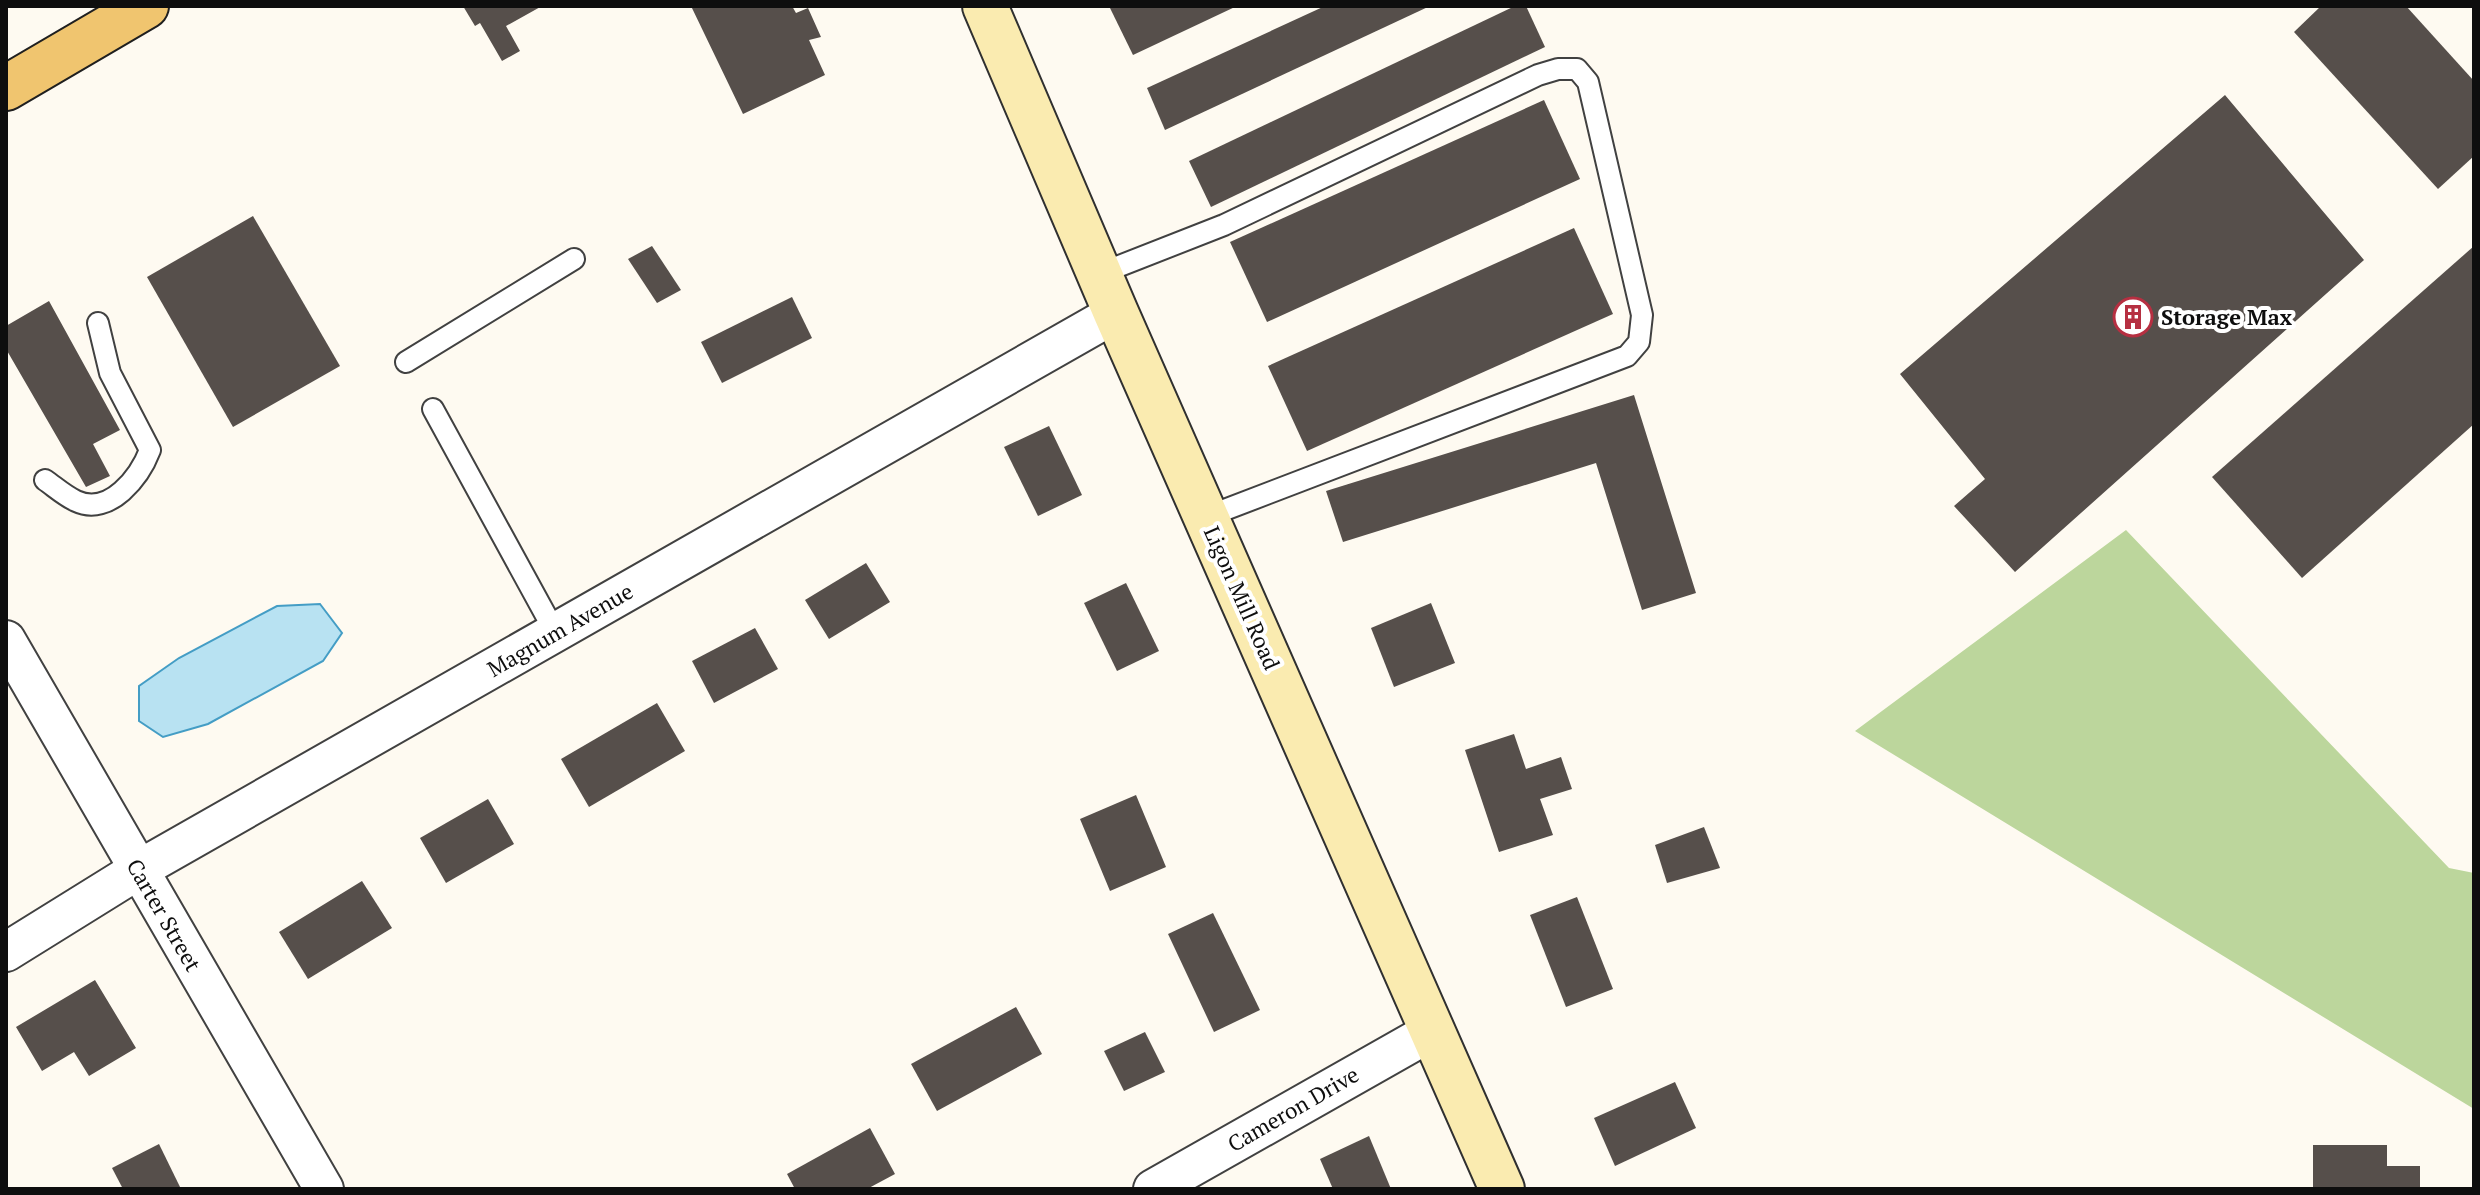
<svg xmlns="http://www.w3.org/2000/svg" width="2480" height="1195" font-family="'PT Serif',serif">
<style>
.forest{fill:#bcd69c}
.water{fill:#b8e2f2;stroke:#449dc5;stroke-width:2}
.building{fill:#564f4b}
.lines{fill:none;stroke-linecap:round;stroke-linejoin:round}
.service-casing{stroke:#414141;stroke-width:24}
.minor-casing{stroke:#414141;stroke-width:42}
.secondary-casing{stroke:#303030;stroke-width:48}
.primary-casing{stroke:#1f1f1f;stroke-width:48}
.service{stroke:#fff;stroke-width:20}
.minor{stroke:#fff;stroke-width:38}
.secondary{stroke:#faebb0;stroke-width:44}
.primary{stroke:#f0c56f;stroke-width:44}
.labels{text-anchor:middle;stroke-width:8;stroke-linejoin:round;paint-order:stroke}
.poi-label{font-size:22px;font-weight:bold;fill:#0e0e0e;stroke:#fff;text-anchor:start}
.street-label{font-size:22px;fill:#0e0e0e;stroke:#fff}
</style>
<rect width="100%" height="100%" fill="#fefaf1"/>
<polygon class="forest" points="2126,530 2449,868 2474,873 2474,1109 1855,731"/>
<polygon class="water" points="320,604 342,633 323,661 208,724 163,737 139,721 139,686 179,658 277,606"/>
<g class="building">
<polygon points="463,6 542,6 506,26 520,51 502,61 480,23 475,26"/>
<polygon points="691,6 792,6 796,13 808,8 821,37 809,40 825,75 743,114"/>
<polygon points="1114,6 1237,6 1133,55 1110,8"/>
<polygon points="1325,6 1430,6 1165,130 1147,88"/>
<polygon points="1515,6 1526,6 1545,47 1211,207 1189,161"/>
<polygon points="2321,6 2406,6 2474,81 2474,156 2438,189 2294,32"/>
<polygon points="2225,95 2364,260 2015,572 1954,506 1985,479 1900,374"/>
<polygon points="1544,100 1580,179 1267,322 1230,242"/>
<polygon points="253,216 340,366 233,427 147,277"/>
<polygon points="1574,228 1613,314 1307,451 1268,366"/>
<polygon points="652,246 681,290 657,303 628,259"/>
<polygon points="2474,246 2474,424 2302,578 2212,477"/>
<polygon points="792,297 812,338 722,383 701,342"/>
<polygon points="49,301 120,430 93,444 110,476 86,487 6,349 6,326"/>
<polygon points="1634,395 1696,593 1642,610 1596,463 1343,542 1326,491"/>
<polygon points="1049,426 1082,495 1038,516 1004,447"/>
<polygon points="866,563 890,602 829,639 805,600"/>
<polygon points="1126,583 1159,651 1117,671 1084,603"/>
<polygon points="1431,603 1455,663 1394,687 1371,628"/>
<polygon points="755,628 778,669 714,703 692,661"/>
<polygon points="657,703 685,751 589,807 561,759"/>
<polygon points="1514,734 1526,769 1561,757 1572,789 1540,799 1553,835 1499,852 1465,750"/>
<polygon points="1136,795 1166,867 1110,891 1080,819"/>
<polygon points="488,799 514,844 446,883 420,838"/>
<polygon points="1704,827 1720,868 1667,883 1655,845"/>
<polygon points="362,881 392,928 308,979 279,932"/>
<polygon points="1577,897 1613,989 1566,1007 1530,915"/>
<polygon points="1213,913 1260,1010 1214,1032 1168,934"/>
<polygon points="95,980 136,1048 89,1076 74,1052 42,1071 16,1027"/>
<polygon points="1016,1007 1042,1054 937,1111 911,1064"/>
<polygon points="1145,1032 1165,1072 1124,1091 1104,1051"/>
<polygon points="1675,1082 1696,1128 1615,1166 1594,1118"/>
<polygon points="870,1128 895,1174 867,1189 795,1189 787,1174"/>
<polygon points="1369,1136 1391,1189 1333,1189 1320,1159"/>
<polygon points="159,1144 181,1189 123,1189 112,1168"/>
<polygon points="2313,1145 2387,1145 2387,1166 2420,1166 2420,1189 2313,1189"/>
</g>
<g class="lines">
<defs>
<g id="service">
<polyline points="1099,274 1224,225 1538,75 1558,69 1577,69 1588,82 1642,315 1639,342 1627,356 1206,517"/>
<polyline points="406,362 574,259"/>
<polyline points="433,409 555,632"/>
<path d="M45 480C55 487 65 496 76 501 110 517 140 476 150 450L110 373 98 323"/>
</g>
<g id="minor">
<polyline points="6,640 324,1189"/>
<polyline points="6,952 138,870 1116,313"/>
<polyline points="1153,1189 1434,1030"/>
</g>
<polyline id="secondary" points="985,6 1116,313 1502,1189"/>
<polyline id="primary" points="6,88 146,6"/>
</defs>
<use href="#service" class="service-casing"/>
<use href="#minor" class="minor-casing"/>
<use href="#secondary" class="secondary-casing"/>
<use href="#primary" class="primary-casing"/>
<use href="#service" class="service"/>
<use href="#minor" class="minor"/>
<use href="#secondary" class="secondary"/>
<use href="#primary" class="primary"/>
</g>
<defs>
<symbol id="building-ring" viewBox="-11 -11 22 22"><circle r="9.5" fill="#fff" stroke="#b62f41" stroke-width="1.5"/><path d="M-4-6H4V6H1V3H-1V6H-4ZM-2.5-4.3h1.7v1.8h-1.7ZM.8-4.3h1.7v1.8H.8ZM-2.5-1h1.7V.8h-1.7ZM.8-1h1.7V.8H.8Z" fill="#b62f41"/></symbol>
</defs>
<g fill-rule="evenodd">
<use href="#building-ring" x="2111" y="295" width="44" height="44"/>
</g>
<g class="labels">
<g class="poi-label">
<text x="2161" y="325">Storage Max</text>
</g>
<g class="street-label">
<text transform="translate(1242 598) rotate(66)" y="8">Ligon Mill Road</text>
<text transform="translate(560 630) rotate(-30)" y="8">Magnum Avenue</text>
<text transform="translate(164 915) rotate(60)" y="8">Carter Street</text>
<text transform="translate(1293 1109) rotate(-30)" y="8">Cameron Drive</text>
</g>
</g>
<rect width="2480" height="1195" fill="none" stroke="#0e0e0e" stroke-width="16"/>
</svg>
